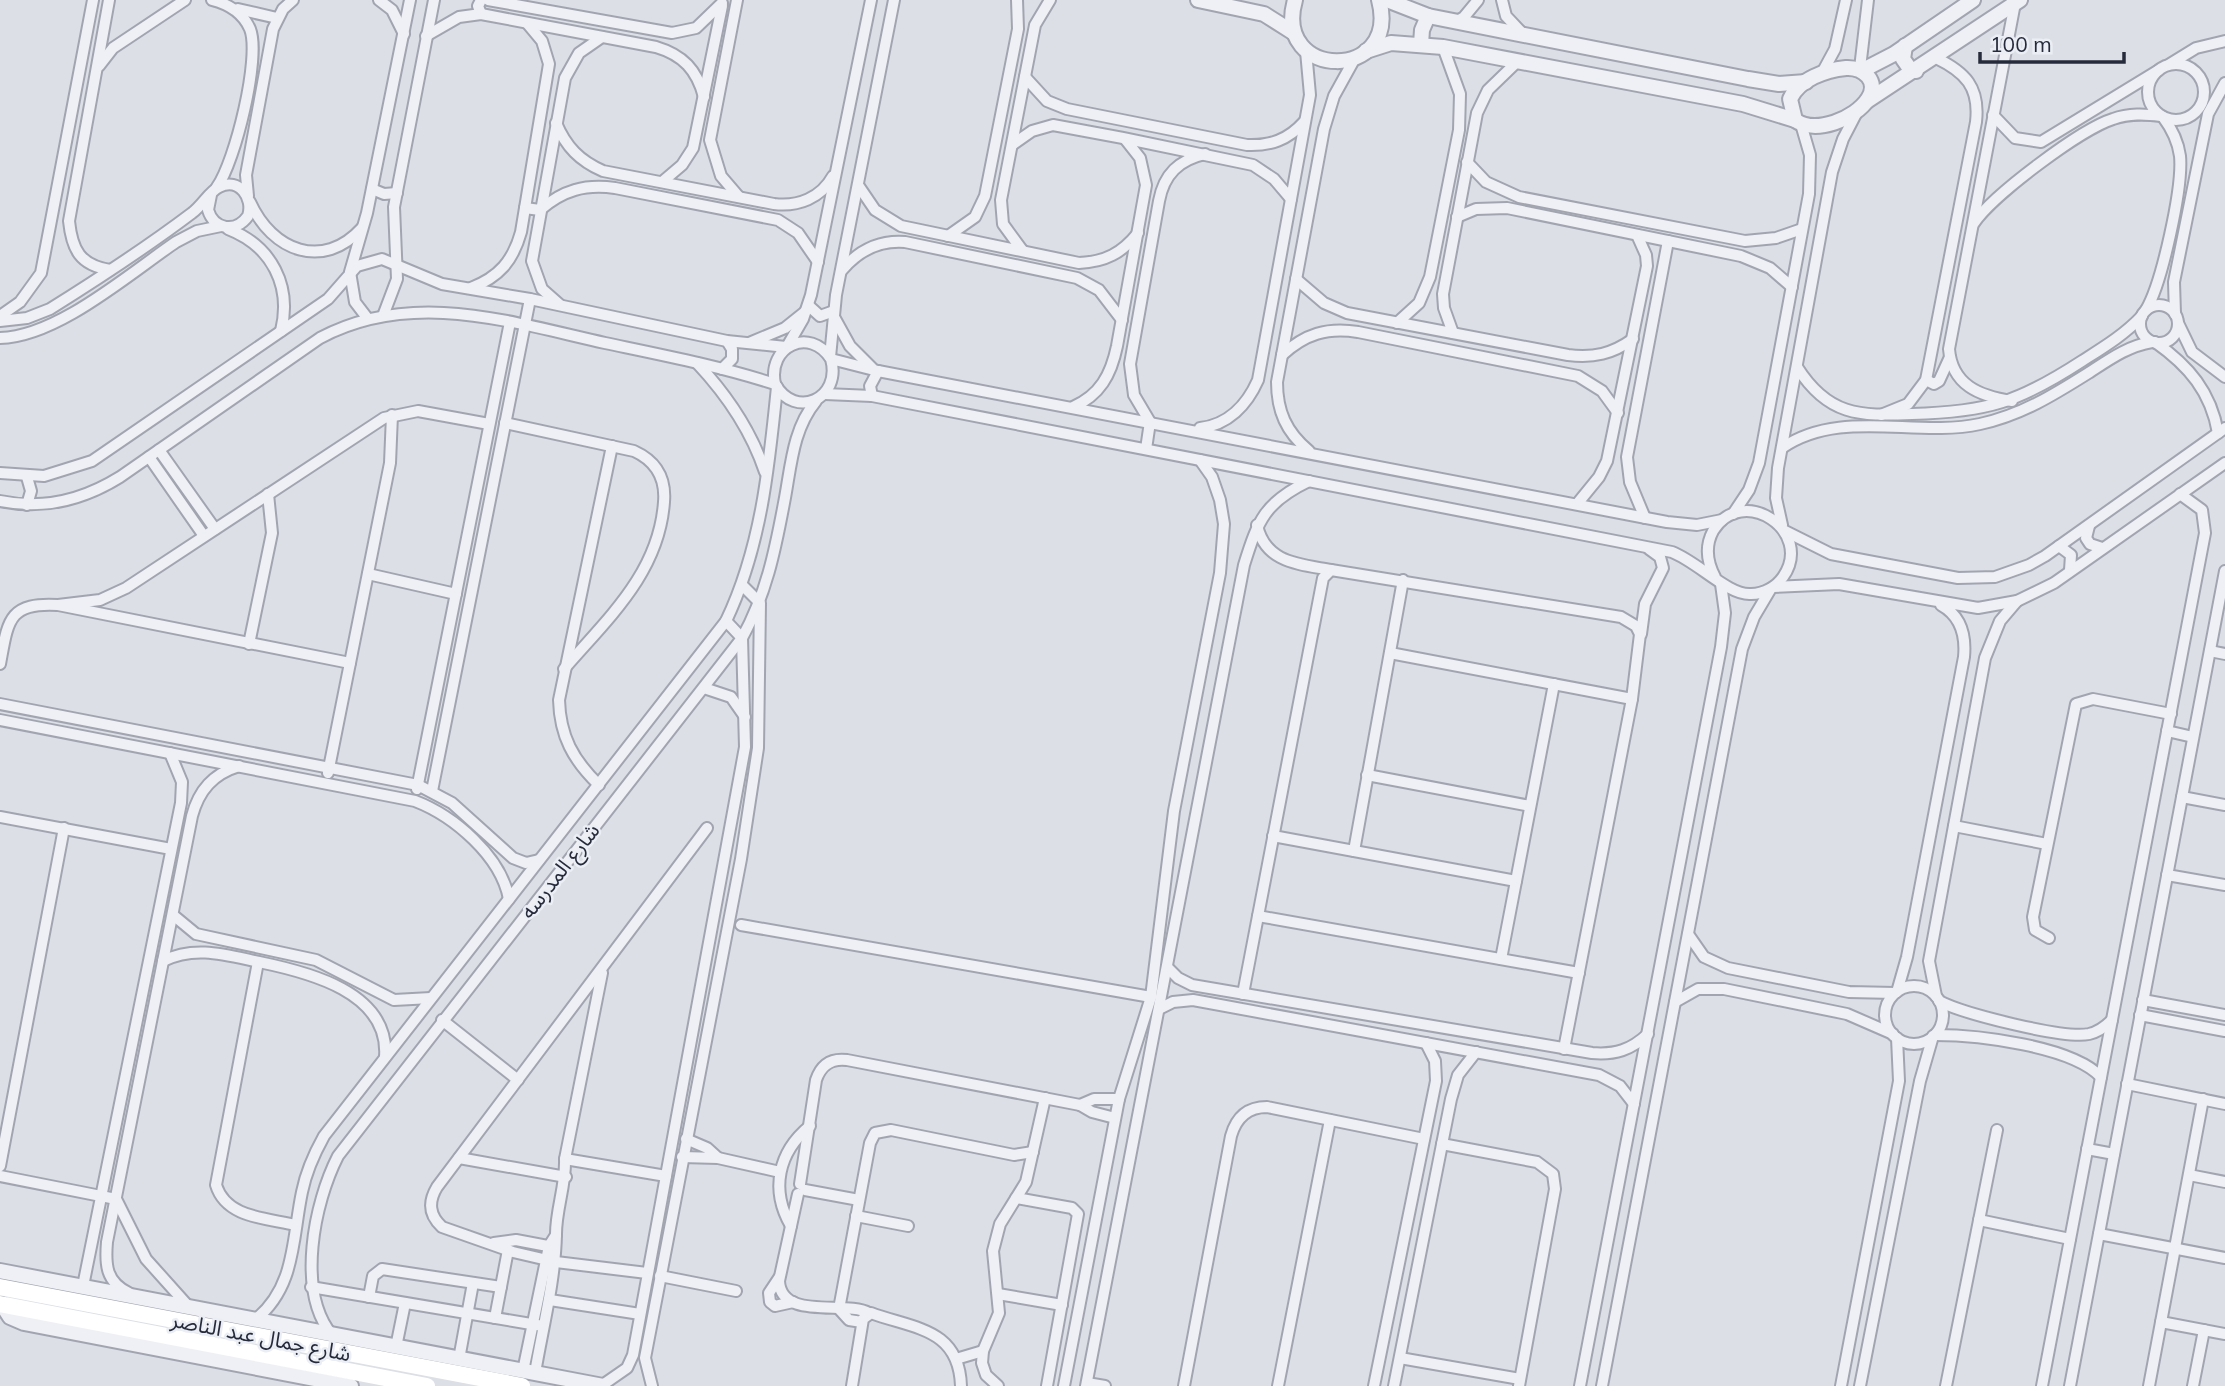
<svg xmlns="http://www.w3.org/2000/svg" width="2225" height="1386" font-family="Mulish,'Noto Sans Arabic',sans-serif">
<style>
.lines{fill:none;stroke-linecap:round;stroke-linejoin:round}
.minor-casing{stroke:#a2a5b0;stroke-width:14}
.tertiary-casing{stroke:#a2a5b0;stroke-width:18}
.minor{stroke:#eff0f5;stroke-width:10}
.tertiary{stroke:#eff0f5;stroke-width:14}
.secondary{stroke:#fff;stroke-width:16}
.labels{text-anchor:middle;stroke-width:5;stroke-linejoin:round;paint-order:stroke}
.street-label{font-size:21px;fill:#262b3c;stroke:#ebeef4}
</style>
<rect width="100%" height="100%" fill="#dcdfe6"/>
<g class="lines">
<defs>
<g id="minor">
<path d="M109 0 69 221C72 250 80 265 110 270"/>
<path d="M212 0C228 4 243 13 250 29 261 57 235 162 217 187"/>
<polyline points="379,0 392,10 404,34"/>
<polyline points="481,0 478,6 481,14"/>
<polyline points="488,0 672,33 696,28 722,3"/>
<polyline points="737,0 710,140 721,176 739,197"/>
<polyline points="1502,0 1506,16 1522,33"/>
<polyline points="238,9 277,18"/>
<polyline points="1456,22 1464,17 1478,0"/>
<path d="M426 36 459 17 481 14 656 47C683 55 697 70 704 97"/>
<circle cx="2176" cy="92" r="28"/>
<polyline points="2170,64 2196,48 2225,41"/>
<polyline points="99,66 113,48 185,0"/>
<polyline points="1860,68 1868,0"/>
<polyline points="1822,73 1835,49 1846,0"/>
<path d="M1025 77 1047 101 1067 109 1247 145C1270 146 1288 140 1304 122"/>
<polyline points="1993,115 2015,138 2041,142 2159,70"/>
<path d="M556 123C566 147 580 161 603 171L774 204C798 207 821 198 833 176"/>
<polyline points="1012,145 1032,131 1053,125 1123,138 1253,165 1274,179 1291,199"/>
<polyline points="1467,162 1486,182 1519,197 1745,241 1776,238 1802,229"/>
<polyline points="662,182 682,165 693,148 722,6"/>
<path d="M858 185 875 210 901 226 1079 263C1105 262 1122 253 1138 233"/>
<polyline points="372,189 384,194 397,193"/>
<polyline points="248,196 246,175 273,29 283,9 293,0"/>
<path d="M250 202C272 251 323 271 362 228"/>
<path d="M525 208 540 210C563 190 585 184 615 188L778 220 798 233 818 262"/>
<polyline points="1457,217 1476,209 1507,208 1741,256 1770,268 1792,287"/>
<path d="M1974 223C1993 195 2081 129 2113 119 2129 113 2145 114 2161 116"/>
<path d="M228 229C272 246 292 286 281 331"/>
<polyline points="948,236 975,217 985,196 1018,29 1017,0"/>
<polyline points="1022,250 1003,224 1001,200 1035,25 1050,0"/>
<path d="M842 270C859 250 879 240 905 242L1077 278 1099 290 1122 320"/>
<path d="M1296 279 1324 303 1347 313 1568 355C1594 358 1612 354 1633 339"/>
<path d="M471 288C499 277 513 261 521 232L549 64 542 41 527 23"/>
<polyline points="559,304 542,289 532,261 565,78 579,53 602,37"/>
<circle cx="2159" cy="324" r="19"/>
<polyline points="809,306 820,316 834,311"/>
<path d="M2146 310C2162 283 2183 187 2180 156 2178 141 2172 129 2163 117"/>
<polyline points="2175,314 2174,282 2208,114 2225,83"/>
<polyline points="0,316 20,302 41,273 93,0"/>
<polyline points="383,316 397,279 394,207 434,0"/>
<polyline points="834,317 850,346 872,368"/>
<polyline points="368,319 355,302 350,272 367,213 410,0"/>
<path d="M0 321 27 318 50 309C98 279 147 247 192 213 202 206 209 192 219 187 239 177 254 198 248 216 236 233 214 230 208 210L211 195"/>
<polyline points="1397,323 1419,303 1430,277 1459,130 1460,94 1443,47"/>
<polyline points="2178,323 2192,352 2225,377"/>
<polyline points="1453,333 1444,308 1443,294 1477,113 1488,90 1518,61"/>
<path d="M0 338C57 337 129 274 176 242L197 231 221 226"/>
<path d="M2155 342C2189 366 2211 392 2218 433"/>
<polyline points="749,343 785,328 805,312"/>
<polyline points="788,345 803,319 811,295 871,0"/>
<path d="M1282 355C1305 334 1327 327 1358 332L1578 376 1602 391 1618 413"/>
<polyline points="830,357 836,295 894,0"/>
<path d="M831 359C842 399 795 420 775 384 767 346 810 326 831 359L878 371 1667 522 1697 525 1722 520"/>
<path d="M697 363C727 395 751 430 765 472"/>
<path d="M1797 367C1828 416 1859 416 1912 414 1988 412 2019 402 2082 361 2104 347 2124 335 2142 316"/>
<polyline points="722,369 732,359 732,349 727,341"/>
<polyline points="1926,380 1934,384 1939,381 1950,357"/>
<path d="M825 394 872 396 1672 552C1698 562 1729 596 1751 594 1764 594 1776 587 1783 577 1815 531 1742 483 1713 531 1705 546 1707 562 1715 577"/>
<polyline points="872,396 870,386 878,371"/>
<path d="M2012 401C1979 396 1952 385 1949 349L2015 3"/>
<path d="M1073 407C1100 395 1111 375 1117 346L1146 185 1140 158 1125 139"/>
<path d="M1881 415 1908 404 1926 380 1976 122C1980 87 1965 72 1936 58"/>
<path d="M505 423 634 451C656 461 666 478 664 502 659 573 608 618 564 669"/>
<path d="M1200 428C1228 425 1247 405 1258 380L1310 95 1306 51"/>
<path d="M1782 448C1840 408 1915 438 1980 424 2022 415 2055 394 2090 372 2110 359 2128 346 2152 342"/>
<path d="M1146 449 1150 422 1134 395 1130 364 1159 201C1164 174 1179 160 1205 154"/>
<polyline points="159,450 215,529"/>
<path d="M1309 451C1286 432 1277 411 1277 382L1324 129 1334 96 1355 58"/>
<polyline points="149,457 204,536"/>
<polyline points="0,473 44,476 92,461 328,299 357,266 382,259 442,284 530,299 727,341 786,347"/>
<path d="M0 501C43 510 83 500 120 477L320 338C412 289 510 322 605 343 662 355 719 366 775 384"/>
<polyline points="1577,504 1599,477 1607,461 1647,266 1646,255 1637,235"/>
<polyline points="27,505 31,491 27,477"/>
<polyline points="1733,514 1749,490 1759,463 1809,194 1810,155 1801,124"/>
<polyline points="1645,518 1630,482 1627,457 1668,241"/>
<path d="M1257 525C1265 563 1299 564 1331 570"/>
<polyline points="1782,525 1776,498 1778,468 1832,172 1843,139 1857,112"/>
<polyline points="2089,526 2086,538 2090,544 2102,548"/>
<polyline points="1785,531 1831,554 1958,578 1995,577 2029,565 2045,556 2225,428"/>
<polyline points="2059,546 2071,555 2070,570"/>
<polyline points="368,574 456,594"/>
<polyline points="1773,587 1839,584 1978,608 2017,601 2054,583 2225,463"/>
<polyline points="58,605 100,600 126,588 384,418 418,411 489,424"/>
<polyline points="1641,634 1645,604 1663,568 1660,557 1649,549"/>
<polyline points="249,644 272,533 268,494"/>
<polyline points="2210,651 2225,654"/>
<polyline points="1390,653 1632,699"/>
<path d="M0 664C8 621 8 602 58 605L350 663"/>
<polyline points="704,688 731,697 745,717"/>
<polyline points="0,704 418,785 452,803 513,858 526,863 539,860"/>
<path d="M0 720 415 801C454 816 501 856 509 899"/>
<polyline points="2167,731 2193,737"/>
<polyline points="328,773 390,463 392,415"/>
<polyline points="1367,775 1530,806"/>
<path d="M599 785C573 760 560 736 559 700L612 446"/>
<polyline points="417,789 510,322"/>
<polyline points="432,791 530,299"/>
<polyline points="2182,797 2225,805"/>
<polyline points="0,817 171,849"/>
<polyline points="1954,826 2047,844"/>
<polyline points="1273,836 1516,881"/>
<polyline points="1354,851 1403,580"/>
<polyline points="2167,875 2225,885"/>
<polyline points="173,915 196,934 316,960 394,1000 431,998"/>
<polyline points="1258,916 1579,973"/>
<polyline points="741,925 1151,997"/>
<polyline points="1688,934 1704,957 1728,968 1849,992 1895,993"/>
<polyline points="2049,938 2035,930 2033,917 2076,704 2093,699 2171,714"/>
<polyline points="1501,959 1554,684"/>
<path d="M163 961C195 945 226 955 259 962 308 972 390 992 385 1057"/>
<path d="M258 962 216 1185C226 1218 266 1218 296 1225"/>
<path d="M1167 967 1178 978 1192 985 1592 1053C1615 1055 1631 1050 1648 1034"/>
<circle cx="1914" cy="1015" r="29"/>
<path d="M1897 992 1907 957 1964 657C1966 636 1961 616 1941 605"/>
<polyline points="1243,994 1323,578 1331,570 1621,617 1636,626 1640,634 1632,699 1564,1049"/>
<polyline points="1936,996 1929,961 1985,658 2000,621 2017,601"/>
<polyline points="2143,1000 2225,1015"/>
<path d="M1939 1001C1964 1014 2063 1039 2089 1034 2098 1032 2105 1027 2112 1020"/>
<polyline points="1675,1002 1698,989 1724,989 1847,1014 1893,1034"/>
<polyline points="1159,1009 1173,1002 1193,1000 1599,1075 1620,1086 1634,1104"/>
<polyline points="2140,1015 2225,1031"/>
<polyline points="442,1020 518,1080"/>
<path d="M1935 1035C1978 1035 2072 1046 2101 1077"/>
<polyline points="2127,1084 2225,1104"/>
<polyline points="1080,1105 1094,1099 1119,1099"/>
<polyline points="686,1139 707,1148 718,1158"/>
<polyline points="1442,1144 1537,1162 1553,1174 1555,1189 1519,1386"/>
<polyline points="2087,1149 2114,1154"/>
<polyline points="682,1157 718,1158 780,1172"/>
<polyline points="459,1158 566,1177"/>
<polyline points="565,1159 666,1176"/>
<polyline points="0,1166 64,828"/>
<polyline points="2189,1175 2225,1182"/>
<polyline points="0,1176 116,1199 146,1259 189,1307"/>
<path d="M800 1184 816 1080C821 1065 831 1058 847 1060L1080 1105 1092 1112 1115 1118"/>
<polyline points="805,1190 859,1200"/>
<path d="M798 1194 779 1281C781 1321 846 1300 869 1313"/>
<polyline points="1016,1198 1072,1208 1078,1214 1047,1386"/>
<polyline points="856,1216 908,1226"/>
<polyline points="1979,1220 2070,1239"/>
<path d="M791 1226C770 1190 778 1152 810 1126"/>
<polyline points="2099,1234 2225,1258"/>
<polyline points="494,1243 516,1240 553,1247"/>
<path d="M647 1273 556 1262 513 1252 442 1227C429 1215 428 1202 437 1187L707 828"/>
<polyline points="660,1276 736,1291"/>
<polyline points="779,1278 769,1293 770,1302 775,1306 793,1302"/>
<polyline points="83,1286 181,803 182,782 170,753"/>
<polyline points="311,1287 543,1326"/>
<path d="M129 1293C106 1282 105 1265 107 1242L192 816C199 790 213 774 239 766"/>
<polyline points="998,1294 1062,1305"/>
<polyline points="369,1297 373,1276 382,1269 501,1287"/>
<polyline points="550,1300 640,1314"/>
<polyline points="495,1318 508,1250"/>
<path d="M255 1320C296 1287 292 1239 302 1192 306 1172 314 1154 324 1136L726 621C761 548 769 467 777 387"/>
<polyline points="862,1322 849,1320 839,1309 870,1143 875,1133 891,1130 1014,1155 1033,1152"/>
<polyline points="2161,1322 2225,1334"/>
<path d="M332 1335C296 1291 314 1203 338 1156L742 638C766 595 775 551 784 503 791 468 792 430 816 401"/>
<polyline points="396,1347 405,1303"/>
<polyline points="1400,1358 1520,1379"/>
<polyline points="459,1359 473,1283"/>
<polyline points="956,1359 983,1351"/>
<polyline points="523,1371 549,1246 556,1235"/>
<path d="M535 1373C543 1326 555 1281 556 1234 556 1209 566 1185 565 1159L602 973"/>
<polyline points="1087,1383 1105,1386"/>
<polyline points="601,1386 627,1368 633,1355 745,747 742,638 726,621"/>
<polyline points="652,1386 645,1358 741,859 758,748 760,603 743,586"/>
<path d="M852 1386 863 1319 871 1313C914 1329 959 1328 961 1386"/>
<polyline points="998,1386 986,1375 982,1363 983,1351 999,1313 993,1251 1000,1224 1026,1182 1045,1098"/>
<polyline points="1064,1386 1119,1099 1151,997 1174,811 1220,573 1224,524 1220,500 1212,477 1200,460"/>
<path d="M1086 1386 1244 565C1258 520 1265 502 1309 481"/>
<path d="M1184 1386 1231 1136C1236 1118 1247 1107 1267 1107L1424 1139"/>
<polyline points="1278,1386 1330,1120"/>
<polyline points="1374,1386 1436,1081 1435,1061 1426,1043"/>
<polyline points="1394,1386 1451,1099 1458,1075 1476,1052"/>
<polyline points="1580,1386 1721,647 1725,613 1721,584"/>
<polyline points="1602,1386 1742,649 1754,617 1770,590"/>
<polyline points="1841,1386 1899,1081 1897,1038"/>
<polyline points="1860,1386 1920,1081 1933,1036"/>
<polyline points="1946,1386 1997,1130"/>
<polyline points="2042,1386 2205,533 2202,510 2180,494"/>
<polyline points="2070,1386 2225,571"/>
<polyline points="2149,1386 2203,1099"/>
<polyline points="2193,1386 2204,1330"/>
</g>
<g id="tertiary">
<polyline points="1198,0 1264,14 1294,33"/>
<path d="M1295 0C1272 81 1401 82 1379 0"/>
<polyline points="1387,0 1428,16 1748,79 1779,84 1806,82"/>
<polyline points="1421,44 1422,30 1428,16"/>
<polyline points="1905,46 1903,59 1910,69 1916,71"/>
<polyline points="1366,51 1391,43 1443,47 1743,104 1795,120"/>
<path d="M1846 68C1863 67 1880 81 1868 99 1855 119 1815 135 1795 120L1790 99C1799 79 1826 70 1846 68Z"/>
<polyline points="1863,70 1894,54 1973,0"/>
<polyline points="1867,101 2020,0"/>
<polyline points="0,1271 603,1386"/>
<polyline points="2,1305 10,1317 24,1323 351,1386"/>
</g>
</defs>
<use href="#minor" class="minor-casing"/>
<use href="#tertiary" class="tertiary-casing"/>
<use href="#minor" class="minor"/>
<use href="#tertiary" class="tertiary"/>
<g class="secondary">
<polyline points="0,1287 522,1386"/>
<polyline points="0,1304 427,1386"/>
</g>
</g>
<g class="labels">
<g class="street-label">
<text transform="translate(560 871) rotate(-52)" y="7">شارع المدرسه</text>
<text transform="translate(261 1337) rotate(11)" y="7">شارع جمال عبد الناصر</text>
</g>
</g>
<path d="M1980 52v10h144v-10" fill="none" stroke="#262b3c" stroke-width="3.5"/>
<text x="1990" y="52" font-size="21" fill="#262b3c" stroke="#ebeef4" stroke-width="5" paint-order="stroke">100 m</text>
</svg>
